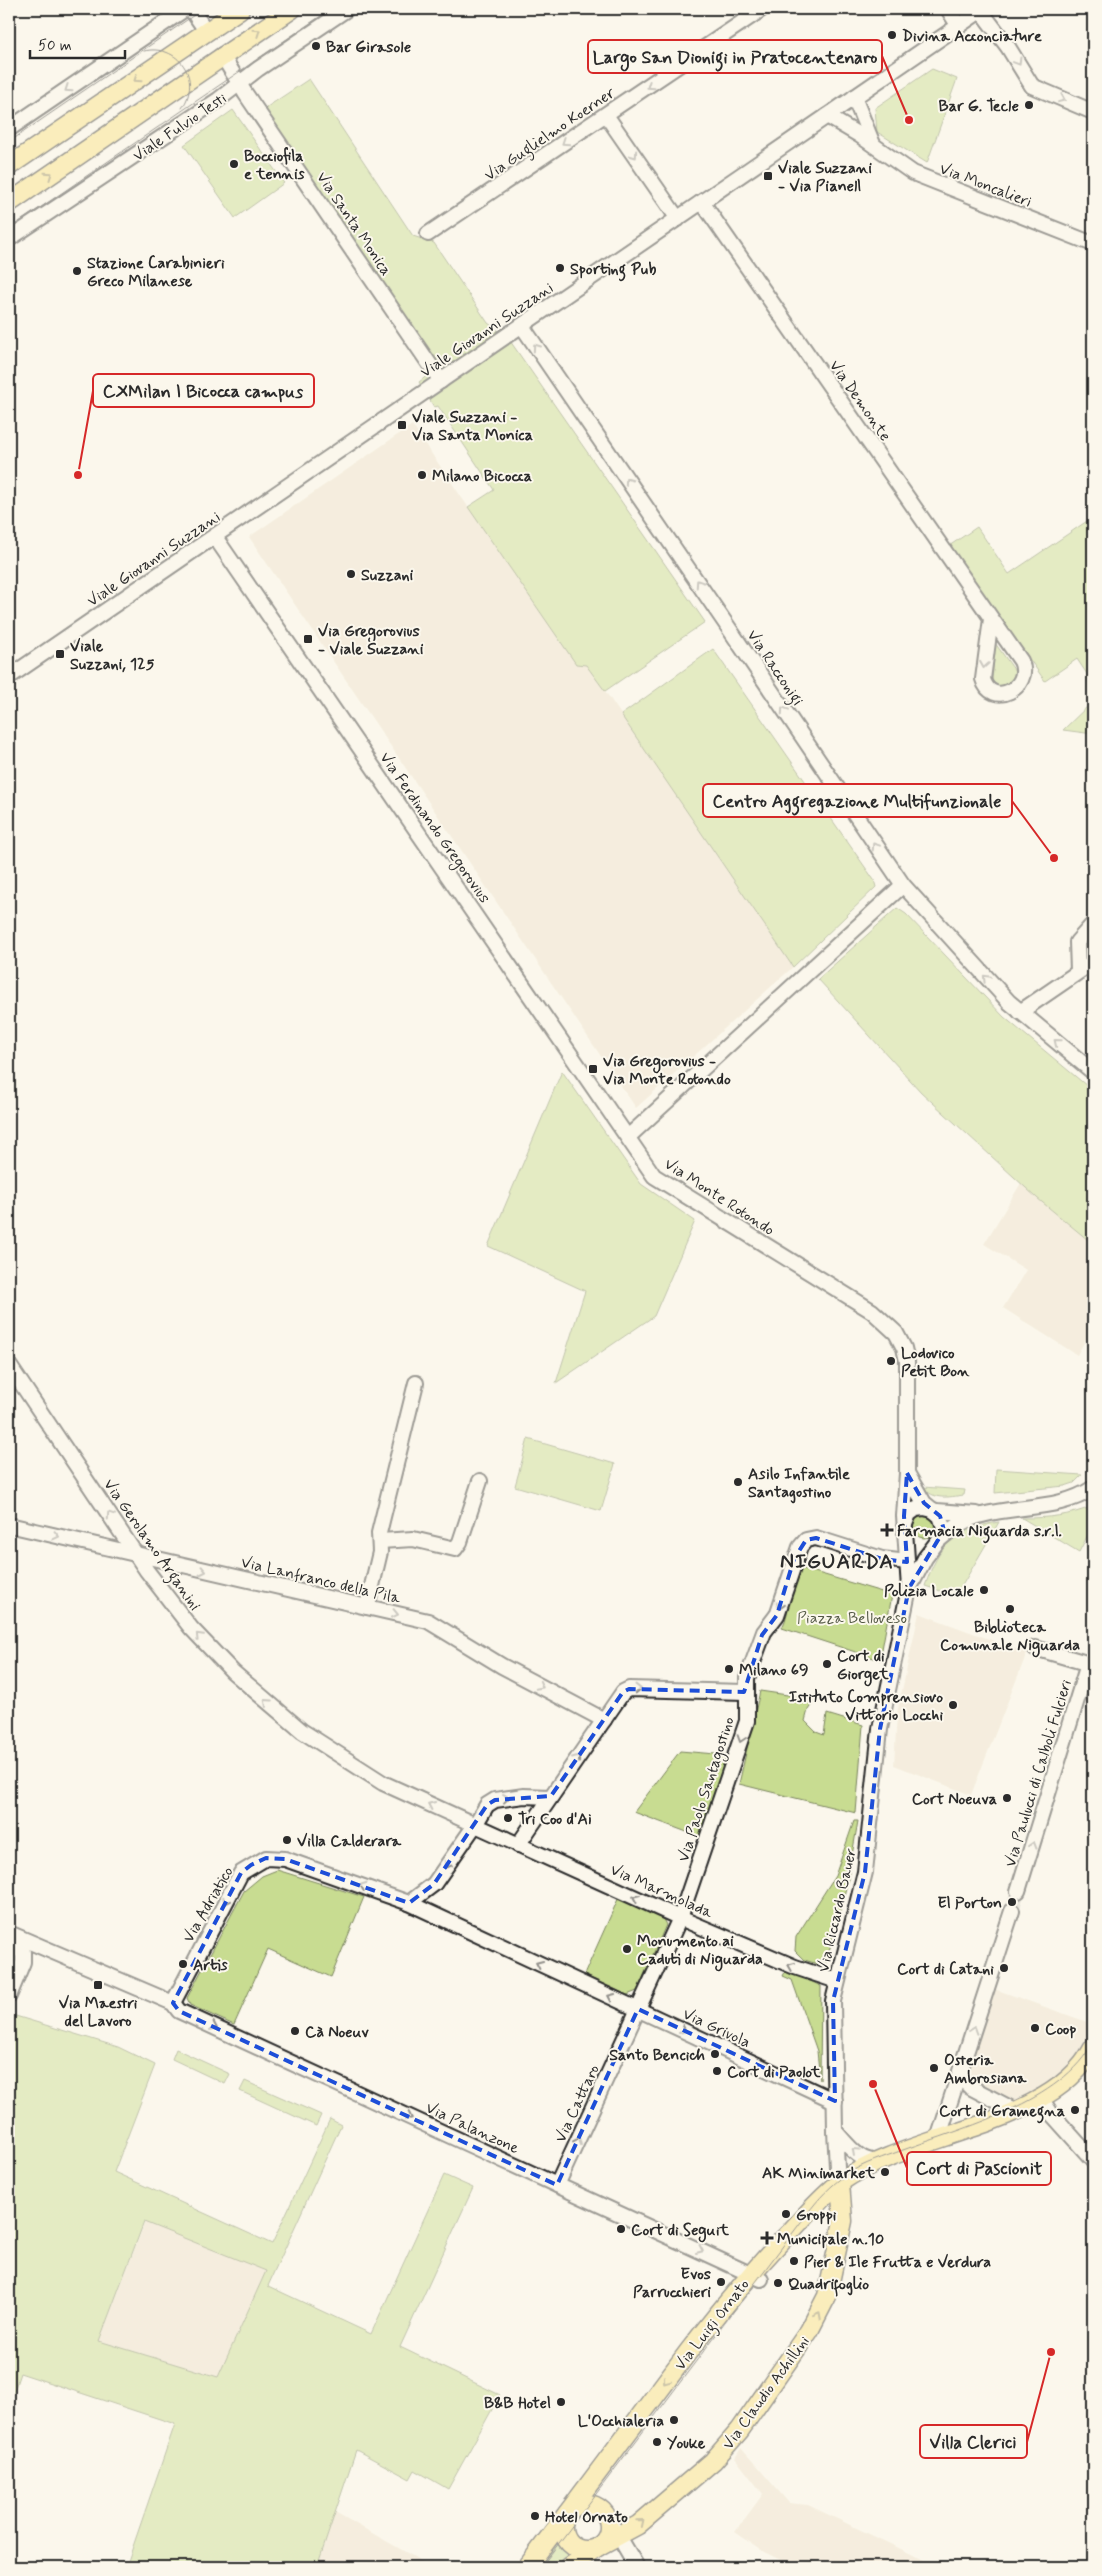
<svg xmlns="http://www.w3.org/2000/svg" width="1102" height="2576" font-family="Mynerve,sans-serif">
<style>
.built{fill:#ede1cc}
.green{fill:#c8dc91;stroke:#7a845e;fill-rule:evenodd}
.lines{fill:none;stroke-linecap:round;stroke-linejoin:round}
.minor-tunnel{stroke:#d1cec5;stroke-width:14;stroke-dasharray:14 7;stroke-linecap:butt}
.minor-casing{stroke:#2b2b2b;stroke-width:18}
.major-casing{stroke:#2b2b2b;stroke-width:21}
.minor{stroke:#fbf7ec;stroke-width:14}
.major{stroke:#f9e181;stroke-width:18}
.tram{stroke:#2b2b2b;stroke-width:1}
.oneway{stroke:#928656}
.oneway2{stroke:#93918c}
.marked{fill:none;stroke:#1d4ed8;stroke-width:4;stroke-dasharray:10 6;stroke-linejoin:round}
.poi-dot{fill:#2b2b2b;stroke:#fbf7ec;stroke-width:2}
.labels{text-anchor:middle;stroke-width:4;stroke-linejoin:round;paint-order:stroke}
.poi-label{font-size:16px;font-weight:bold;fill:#2b2b2b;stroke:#fbf7ec;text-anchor:start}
.street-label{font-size:16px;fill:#2b2b2b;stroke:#fbf7ec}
.park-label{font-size:16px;fill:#525744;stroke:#fbf7ec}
.district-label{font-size:21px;font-weight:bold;letter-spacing:1px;fill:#2b2b2b;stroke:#fbf7ec}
.leader{fill:none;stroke:#d62828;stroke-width:2}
.callout-dot{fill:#d62828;stroke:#fbf7ec;stroke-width:2}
.callout{fill:#fbf7ec;stroke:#d62828;stroke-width:2}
.callout-label{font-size:18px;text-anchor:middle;font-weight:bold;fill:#2b2b2b}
</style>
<rect width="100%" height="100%" fill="#fbf7ec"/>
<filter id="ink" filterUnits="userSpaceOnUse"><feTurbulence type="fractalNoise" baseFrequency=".02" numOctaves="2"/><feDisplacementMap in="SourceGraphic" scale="10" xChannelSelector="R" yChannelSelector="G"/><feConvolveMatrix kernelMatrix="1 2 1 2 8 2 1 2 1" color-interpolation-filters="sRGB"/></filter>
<g filter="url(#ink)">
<g class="built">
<polygon points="412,425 576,664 586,665 605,691 793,967 636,1108 249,537"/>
<polygon points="1021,1183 1093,1244 1093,1327 1077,1355 1003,1308 1026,1270 984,1244"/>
<polygon points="919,1613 1027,1653 971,1795 894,1765 897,1713"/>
<polygon points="989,1987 1093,2024 1093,2037 1087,2051 1059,2080 1011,2106 962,2076"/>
<polygon points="145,2222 266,2271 218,2377 99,2341"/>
<polygon points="741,2448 789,2503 808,2505 924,2560 921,2567 795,2567 764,2552 735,2532 763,2494 735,2458"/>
<polygon points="335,2512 432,2567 317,2567"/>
</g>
<g class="green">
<polygon points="932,69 957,79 927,163 877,132 875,108"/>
<polygon points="309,79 413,236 434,243 488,323 508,338 705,622 605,691 586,665 576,664 468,507 494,490 438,406 434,407 419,382 428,375 261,111"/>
<polygon points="233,110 284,183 235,218 184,145"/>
<polygon points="1093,517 1093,734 1063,730 1091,703 1087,674 1077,659 1045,681 949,546 977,527 1009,574"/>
<polygon points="995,643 1015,671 1015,679 1006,688 999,686 992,681"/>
<polygon points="713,649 874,880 876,887 793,967 621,715"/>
<polygon points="897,908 906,914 1004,1017 1093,1091 1093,1244 1037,1198 921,1092 818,979"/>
<polygon points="562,1071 641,1184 695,1221 654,1316 556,1383 585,1291 488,1246"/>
<polygon points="528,1439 615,1464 601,1511 515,1486"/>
<polygon points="996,1469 1082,1475 1074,1483 1065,1486 995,1493"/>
<path d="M923 1487 965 1490 964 1495C948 1497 934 1501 923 1487Z"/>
<path d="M1093 1506V1525L1079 1552 1022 1518C1048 1518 1069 1516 1093 1506Z"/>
<circle cx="924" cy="1527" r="11"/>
<path d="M999 1522 956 1596 925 1586C939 1545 954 1529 999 1522Z"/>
<path d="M801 1568 892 1595 880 1660 782 1628C792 1609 787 1584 801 1568Z"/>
<polygon points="760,1691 815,1699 808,1710 805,1721 816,1732 824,1735 827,1714 863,1725 856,1813 739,1784"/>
<polygon points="680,1751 727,1755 700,1837 634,1812"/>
<polygon points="854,1821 858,1821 847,1884 825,1966 804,1960 795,1951 796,1937 835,1876"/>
<polygon points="277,1870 364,1897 331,1977 268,1949 234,2025 190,2005 187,1998 244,1891 262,1876"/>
<polygon points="619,1897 662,1917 666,1925 637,1991 627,1995 584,1975"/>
<polygon points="786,1970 821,1986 820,2080 817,2051 792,1980 783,1976"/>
<path d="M9 2014 118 2047 155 2065 114 2172 272 2244 330 2119 341 2125 268 2286 371 2334 444 2175 473 2188 400 2347 500 2395 448 2489 415 2470 410 2479 356 2450 317 2567H126L175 2424 20 2373 9 2406ZM144 2222 266 2271 218 2377 99 2341Z"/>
<polygon points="176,2049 230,2074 225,2084 172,2059"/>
<polygon points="245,2081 321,2115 316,2126 240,2091"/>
<polygon points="559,2537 576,2555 560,2567 532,2567"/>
</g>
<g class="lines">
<polyline class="minor-tunnel" points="1012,1911 1018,1891"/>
<defs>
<g id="minor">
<polyline points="191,9 207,32"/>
<polyline points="948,9 958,25"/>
<polyline points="981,11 1008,47 1032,86 1093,112"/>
<polyline points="222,55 245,93 441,381"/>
<polyline points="854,97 873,144"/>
<polyline points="606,115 678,219"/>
<polyline points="827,116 859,135 913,173 1093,244"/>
<polyline points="9,129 185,9"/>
<path d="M702 202 1021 661C1033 688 991 709 983 679L991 619"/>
<polyline points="428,234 762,9"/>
<polyline points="9,239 218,100 258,69 347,9"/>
<polyline points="522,326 726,624 903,885 1009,1002 1093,1072"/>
<polyline points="215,537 654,1176 872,1311 896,1333 904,1348 907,1361 907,1473 904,1516 909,1588 880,1729 865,1872 833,2001 835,2131 837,2167 840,2183"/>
<polyline points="9,677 983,9"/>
<polyline points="1078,971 1077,942 1093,924"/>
<polyline points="1020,1012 1093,962"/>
<polyline points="628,1137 903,885"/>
<polyline points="9,1365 147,1571 191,1628 233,1672 302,1731 383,1783 680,1918 795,1967 837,1981"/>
<polyline points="907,1473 924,1503 940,1516 944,1527 941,1537 925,1558 910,1587"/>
<polyline points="9,1525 428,1621 502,1666 604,1720"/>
<polyline points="904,1527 909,1514 916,1509 924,1508 937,1511 976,1514"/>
<path d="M939 1540C952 1529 965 1519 982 1515 1018 1505 1062 1510 1093 1488"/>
<polyline points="380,1541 413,1539 455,1549 460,1542 480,1481"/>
<polyline points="367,1607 380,1552 379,1533 416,1383"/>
<polyline points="1035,1648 1093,1665"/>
<polyline points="518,1845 623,1692 629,1689 745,1692"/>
<polyline points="1018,1891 1088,1664"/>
<polyline points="409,1903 434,1884 475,1825 487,1805 495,1800 524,1796 550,1797"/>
<polyline points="9,1933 173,2003 179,2011 761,2279"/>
<polyline points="9,1945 23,1952 23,1962 9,1996"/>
<polyline points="173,2003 241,1873 266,1858 285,1859 409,1903 835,2101"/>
<polyline points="960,2077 970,2087 1014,2110"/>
<polyline points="1040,2097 1050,2112 1093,2160"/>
<path d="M835 2131C847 2144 860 2164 880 2161"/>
<polyline points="938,2139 1012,1911"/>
<polyline points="557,2185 680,1918 747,1721 747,1678 764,1632 777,1615 800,1547 806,1540 816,1538 882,1559 907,1562"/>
<polyline points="608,2518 637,2567"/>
</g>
<g id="major">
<polyline points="9,166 240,9"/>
<polyline points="9,203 292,9"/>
<circle cx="586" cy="2527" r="23"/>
<path d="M527 2567C581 2496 634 2423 688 2352 721 2309 754 2269 791 2231 807 2214 823 2195 842 2181 910 2133 1053 2126 1093 2048"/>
<polyline points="569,2567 599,2546 638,2525 713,2461 740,2430 809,2331 827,2296 843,2221 840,2183"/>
</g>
</defs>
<use href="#minor" class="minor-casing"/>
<use href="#major" class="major-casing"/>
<use href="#minor" class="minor"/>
<use href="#major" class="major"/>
<g class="tram">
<path d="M144 51C178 43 203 79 182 108"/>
<polyline points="9,142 203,9"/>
<polyline points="9,229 331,9"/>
<path d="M541 2567 807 2214C818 2199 831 2185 847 2174 864 2163 884 2157 903 2150 963 2128 1063 2102 1093 2042"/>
</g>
</g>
<defs><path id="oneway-chevron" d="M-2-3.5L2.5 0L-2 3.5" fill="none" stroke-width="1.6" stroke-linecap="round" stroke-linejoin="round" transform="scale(1.25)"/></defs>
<g class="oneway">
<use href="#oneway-chevron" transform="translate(257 32) rotate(-34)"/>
<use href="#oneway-chevron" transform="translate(137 79) rotate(146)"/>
<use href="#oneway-chevron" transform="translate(49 175) rotate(-35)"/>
<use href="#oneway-chevron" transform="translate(818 2315) rotate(-62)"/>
<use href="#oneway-chevron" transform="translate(666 2381) rotate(127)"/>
<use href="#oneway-chevron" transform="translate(641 2522) rotate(-39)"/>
</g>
<g class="oneway2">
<use href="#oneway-chevron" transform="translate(1018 62) rotate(59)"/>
<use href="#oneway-chevron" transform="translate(650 86) rotate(146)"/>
<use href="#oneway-chevron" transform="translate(68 89) rotate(146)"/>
<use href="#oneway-chevron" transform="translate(1062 99) rotate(22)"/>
<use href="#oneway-chevron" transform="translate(565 142) rotate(146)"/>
<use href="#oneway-chevron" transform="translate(634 155) rotate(55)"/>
<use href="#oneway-chevron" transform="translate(536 347) rotate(-125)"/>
<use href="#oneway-chevron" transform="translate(628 481) rotate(-125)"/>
<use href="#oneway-chevron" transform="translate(699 583) rotate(-124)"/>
<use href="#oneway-chevron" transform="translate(984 665) rotate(99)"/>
<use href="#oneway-chevron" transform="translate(784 710) rotate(-124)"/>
<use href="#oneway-chevron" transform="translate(875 846) rotate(-124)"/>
<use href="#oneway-chevron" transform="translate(986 978) rotate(-134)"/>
<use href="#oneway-chevron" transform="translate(1057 1042) rotate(-141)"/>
<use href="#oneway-chevron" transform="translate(110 1515) rotate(-124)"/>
<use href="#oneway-chevron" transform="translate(56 1536) rotate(13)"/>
<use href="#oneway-chevron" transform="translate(203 1571) rotate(12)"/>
<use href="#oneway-chevron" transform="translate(780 1606) rotate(107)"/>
<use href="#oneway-chevron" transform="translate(395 1614) rotate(13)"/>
<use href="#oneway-chevron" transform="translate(199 1636) rotate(-134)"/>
<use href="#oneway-chevron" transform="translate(540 1686) rotate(28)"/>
<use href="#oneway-chevron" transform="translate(638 1689)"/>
<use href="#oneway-chevron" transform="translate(267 1702) rotate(-138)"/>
<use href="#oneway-chevron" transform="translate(741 1739) rotate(108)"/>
<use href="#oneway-chevron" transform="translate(577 1758) rotate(-55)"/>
<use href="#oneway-chevron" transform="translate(506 1798) rotate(-7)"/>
<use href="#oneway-chevron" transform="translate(431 1805) rotate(-155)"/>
<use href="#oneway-chevron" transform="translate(1033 1845) rotate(-73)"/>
<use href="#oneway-chevron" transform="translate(447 1865) rotate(125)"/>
<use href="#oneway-chevron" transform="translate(363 1886) rotate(-159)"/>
<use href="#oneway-chevron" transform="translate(636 1898) rotate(-156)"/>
<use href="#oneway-chevron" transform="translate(226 1901) rotate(118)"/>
<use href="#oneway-chevron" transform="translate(539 1964) rotate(-155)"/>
<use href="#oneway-chevron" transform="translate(791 1966) rotate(-158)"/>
<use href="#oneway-chevron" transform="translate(611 1997) rotate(-155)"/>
<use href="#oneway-chevron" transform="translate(214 2027) rotate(25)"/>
<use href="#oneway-chevron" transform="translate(683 2030) rotate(25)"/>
<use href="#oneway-chevron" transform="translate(974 2030) rotate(-72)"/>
<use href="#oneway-chevron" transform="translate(409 2117) rotate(25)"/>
<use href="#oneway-chevron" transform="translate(578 2141) rotate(-65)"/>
<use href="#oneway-chevron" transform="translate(855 2151) rotate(-138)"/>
<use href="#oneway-chevron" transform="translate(700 2250) rotate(25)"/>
</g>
</g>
<path d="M0 0H1102V2576H0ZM907 1473 924 1503 940 1516 944 1530 909 1588 880 1729 865 1872 833 2001 835 2101 638 2009 557 2185 179 2011 173 2003 241 1873 251 1865 266 1858 285 1859 409 1903 434 1884 487 1805 495 1800 551 1796 623 1692 629 1689 744 1692 762 1635 777 1615 794 1559 806 1540 816 1538 882 1559 907 1562 904 1516Z" fill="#fbf7ec" fill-opacity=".55" fill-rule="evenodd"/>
<path class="marked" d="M907 1473 924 1503 940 1516 944 1530 909 1588 880 1729 865 1872 833 2001 835 2101 638 2009 557 2185 179 2011 173 2003 241 1873 251 1865 266 1858 285 1859 409 1903 434 1884 487 1805 495 1800 551 1796 623 1692 629 1689 744 1692 762 1635 777 1615 794 1559 806 1540 816 1538 882 1559 907 1562 904 1516Z"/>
<g class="poi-dot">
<circle cx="892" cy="35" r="5"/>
<circle cx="316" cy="46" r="5"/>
<circle cx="1029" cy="105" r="5"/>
<circle cx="234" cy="164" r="5"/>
<rect x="763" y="171" width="10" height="10" rx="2.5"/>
<circle cx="560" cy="268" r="5"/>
<circle cx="77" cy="271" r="5"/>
<rect x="397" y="420" width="10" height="10" rx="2.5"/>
<circle cx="422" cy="475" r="5"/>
<circle cx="351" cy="574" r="5"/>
<rect x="303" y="634" width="10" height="10" rx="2.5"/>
<rect x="55" y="649" width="10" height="10" rx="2.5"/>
<rect x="588" y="1064" width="10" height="10" rx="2.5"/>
<circle cx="891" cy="1361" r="5"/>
<circle cx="738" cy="1482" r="5"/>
<path d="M884.5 1522.5h5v5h5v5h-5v5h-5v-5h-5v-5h5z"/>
<circle cx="984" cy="1590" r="5"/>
<circle cx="1010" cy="1609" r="5"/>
<circle cx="827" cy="1664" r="5"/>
<circle cx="729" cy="1669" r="5"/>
<circle cx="953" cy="1705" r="5"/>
<circle cx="1007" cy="1798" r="5"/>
<circle cx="508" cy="1818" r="5"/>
<circle cx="287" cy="1840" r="5"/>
<circle cx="1012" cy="1902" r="5"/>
<circle cx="627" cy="1949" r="5"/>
<circle cx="183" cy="1964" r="5"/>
<circle cx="1004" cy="1968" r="5"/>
<rect x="93" y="1980" width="10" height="10" rx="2.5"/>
<circle cx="1035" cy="2028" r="5"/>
<circle cx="295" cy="2031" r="5"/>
<circle cx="715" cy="2054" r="5"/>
<circle cx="934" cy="2068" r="5"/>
<circle cx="717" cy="2071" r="5"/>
<circle cx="1075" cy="2110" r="5"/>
<circle cx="885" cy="2172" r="5"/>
<circle cx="786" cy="2214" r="5"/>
<circle cx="621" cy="2229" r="5"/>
<path d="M764.5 2230.5h5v5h5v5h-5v5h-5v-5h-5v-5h5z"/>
<circle cx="794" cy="2261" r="5"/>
<circle cx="721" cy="2282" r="5"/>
<circle cx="778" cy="2283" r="5"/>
<circle cx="561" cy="2402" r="5"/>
<circle cx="674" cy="2420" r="5"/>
<circle cx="657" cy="2442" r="5"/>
<circle cx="535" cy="2516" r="5"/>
</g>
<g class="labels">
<g class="poi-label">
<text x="902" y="41">Divina Acconciature</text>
<text x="326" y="52">Bar Girasole</text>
<text x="1019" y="111" text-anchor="end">Bar G. Tecle</text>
<text x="244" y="161">Bocciofila<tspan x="244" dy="18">e tennis</tspan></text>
<text x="778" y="173">Viale Suzzani<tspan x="778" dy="18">- Via Pianell</tspan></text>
<text x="87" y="268">Stazione Carabinieri<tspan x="87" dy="18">Greco Milanese</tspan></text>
<text x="570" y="274">Sporting Pub</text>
<text x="412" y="422">Viale Suzzani -<tspan x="412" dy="18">Via Santa Monica</tspan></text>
<text x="432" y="481">Milano Bicocca</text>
<text x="361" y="580">Suzzani</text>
<text x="318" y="636">Via Gregorovius<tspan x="318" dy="18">- Viale Suzzani</tspan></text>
<text x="70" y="651">Viale<tspan x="70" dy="18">Suzzani, 125</tspan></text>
<text x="603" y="1066">Via Gregorovius -<tspan x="603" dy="18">Via Monte Rotondo</tspan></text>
<text x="901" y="1358">Lodovico<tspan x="901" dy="18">Petit Bon</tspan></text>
<text x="748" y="1479">Asilo Infantile<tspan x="748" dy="18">Santagostino</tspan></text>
<text x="897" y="1536">Farmacia Niguarda s.r.l.</text>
<text x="974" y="1596" text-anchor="end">Polizia Locale</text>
<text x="1010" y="1632" text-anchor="middle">Biblioteca<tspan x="1010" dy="18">Comunale Niguarda</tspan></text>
<text x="837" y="1661">Cort di<tspan x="837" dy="18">Giorget</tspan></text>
<text x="739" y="1675">Milano 69</text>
<text x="943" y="1702" text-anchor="end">Istituto Comprensiovo<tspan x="943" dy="18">Vittorio Locchi</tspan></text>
<text x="997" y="1804" text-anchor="end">Cort Noeuva</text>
<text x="518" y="1824">Tri Coo d'Ai</text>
<text x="297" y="1846">Villa Calderara</text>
<text x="1002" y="1908" text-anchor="end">El Porton</text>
<text x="637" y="1946">Monumento ai<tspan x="637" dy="18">Caduti di Niguarda</tspan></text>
<text x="193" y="1970">Artis</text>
<text x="994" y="1974" text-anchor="end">Cort di Catani</text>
<text x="98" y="2008" text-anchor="middle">Via Maestri<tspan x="98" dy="18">del Lavoro</tspan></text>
<text x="1045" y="2034">Coop</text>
<text x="305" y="2037">Cà Noeuv</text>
<text x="705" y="2060" text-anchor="end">Santo Bencich</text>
<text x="944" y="2065">Osteria<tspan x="944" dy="18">Ambrosiana</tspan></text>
<text x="727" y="2077">Cort di Paolot</text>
<text x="1065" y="2116" text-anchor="end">Cort di Gramegna</text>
<text x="875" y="2178" text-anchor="end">AK Minimarket</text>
<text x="796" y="2220">Groppi</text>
<text x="631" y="2235">Cort di Seguit</text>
<text x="777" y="2244">Municipale n.10</text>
<text x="804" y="2267">Pier &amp; Ile Frutta e Verdura</text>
<text x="711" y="2279" text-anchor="end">Evos<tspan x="711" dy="18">Parrucchieri</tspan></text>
<text x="788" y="2289">Quadrifoglio</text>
<text x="551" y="2408" text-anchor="end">B&amp;B Hotel</text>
<text x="664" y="2426" text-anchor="end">L'Occhialeria</text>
<text x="667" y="2448">Youke</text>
<text x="545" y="2522">Hotel Ornato</text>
</g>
<g class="street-label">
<text transform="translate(179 126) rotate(-34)" y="6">Viale Fulvio Testi</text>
<text transform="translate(549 133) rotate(-34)" y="6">Via Guglielmo Koerner</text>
<text transform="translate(986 184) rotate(21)" y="6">Via Moncalieri</text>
<text transform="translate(355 223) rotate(56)" y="6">Via Santa Monica</text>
<text transform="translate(486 329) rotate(-34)" y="6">Viale Giovanni Suzzani</text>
<text transform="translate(861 400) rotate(55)" y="6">Via Demonte</text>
<text transform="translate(153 558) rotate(-34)" y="6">Viale Giovanni Suzzani</text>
<text transform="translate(776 667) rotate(56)" y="6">Via Racconigi</text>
<text transform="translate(436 827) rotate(55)" y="6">Via Ferdinando Gregorovius</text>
<text transform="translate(720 1196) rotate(33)" y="6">Via Monte Rotondo</text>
<text transform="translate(153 1544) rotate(55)" y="6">Via Gerolamo Arganini</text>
<text transform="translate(321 1579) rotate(13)" y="6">Via Lanfranco della Pila</text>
<text transform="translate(1037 1773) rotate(-73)" y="6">Via Paulucci di Calboli Fulcieri</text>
<text transform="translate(705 1789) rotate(-72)" y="6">Via Paolo Santagostino</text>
<text transform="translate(662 1890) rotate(24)" y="6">Via Marmolada</text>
<text transform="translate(207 1904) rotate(-60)" y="6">Via Adriatico</text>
<text transform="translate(836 1910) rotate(-77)" y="6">Via Riccardo Bauer</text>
<text transform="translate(717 2027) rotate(25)" y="6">Via Grivola</text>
<text transform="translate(576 2103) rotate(-65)" y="6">Via Cattaro</text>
<text transform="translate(473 2127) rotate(25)" y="6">Via Palanzone</text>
<text transform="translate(711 2324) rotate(-52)" y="6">Via Luigi Ornato</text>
<text transform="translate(765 2392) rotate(-54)" y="6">Via Claudio Achillini</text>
</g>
<g class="park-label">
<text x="852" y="1623">Piazza Belloveso</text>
</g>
<g class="district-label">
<text x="837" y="1568">NIGUARDA</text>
</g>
</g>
<path class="leader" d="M909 120L882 56M78 475L93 391M1054 858L1012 801M873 2084L907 2168M1051 2352L1027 2442"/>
<g class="callout-dot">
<circle cx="909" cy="120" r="5"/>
<circle cx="78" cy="475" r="5"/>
<circle cx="1054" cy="858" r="5"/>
<circle cx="873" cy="2084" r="5"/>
<circle cx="1051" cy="2352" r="5"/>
</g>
<g class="callout">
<rect x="588" y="40" width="294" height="33" rx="5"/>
<rect x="93" y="374" width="221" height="33" rx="5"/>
<rect x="703" y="784" width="309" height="33" rx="5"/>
<rect x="907" y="2152" width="144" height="33" rx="5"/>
<rect x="920" y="2425" width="107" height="33" rx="5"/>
</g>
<g class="callout-label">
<text x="735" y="63">Largo San Dionigi in Pratocentenaro</text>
<text x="203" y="397">CXMilan I Bicocca campus</text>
<text x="857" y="807">Centro Aggregazione Multifunzionale</text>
<text x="979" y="2174">Cort di Pascionit</text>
<text x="973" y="2448">Villa Clerici</text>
</g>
<rect width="1102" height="2576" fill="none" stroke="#fbf7ec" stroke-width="30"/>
<rect x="15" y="15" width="1072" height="2546" fill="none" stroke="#2b2b2b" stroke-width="2" filter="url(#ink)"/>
<path d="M30 50v8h95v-8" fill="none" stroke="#2b2b2b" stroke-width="2.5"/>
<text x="38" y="50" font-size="15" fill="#2b2b2b" stroke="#fbf7ec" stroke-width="4" paint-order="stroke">50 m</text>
</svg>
